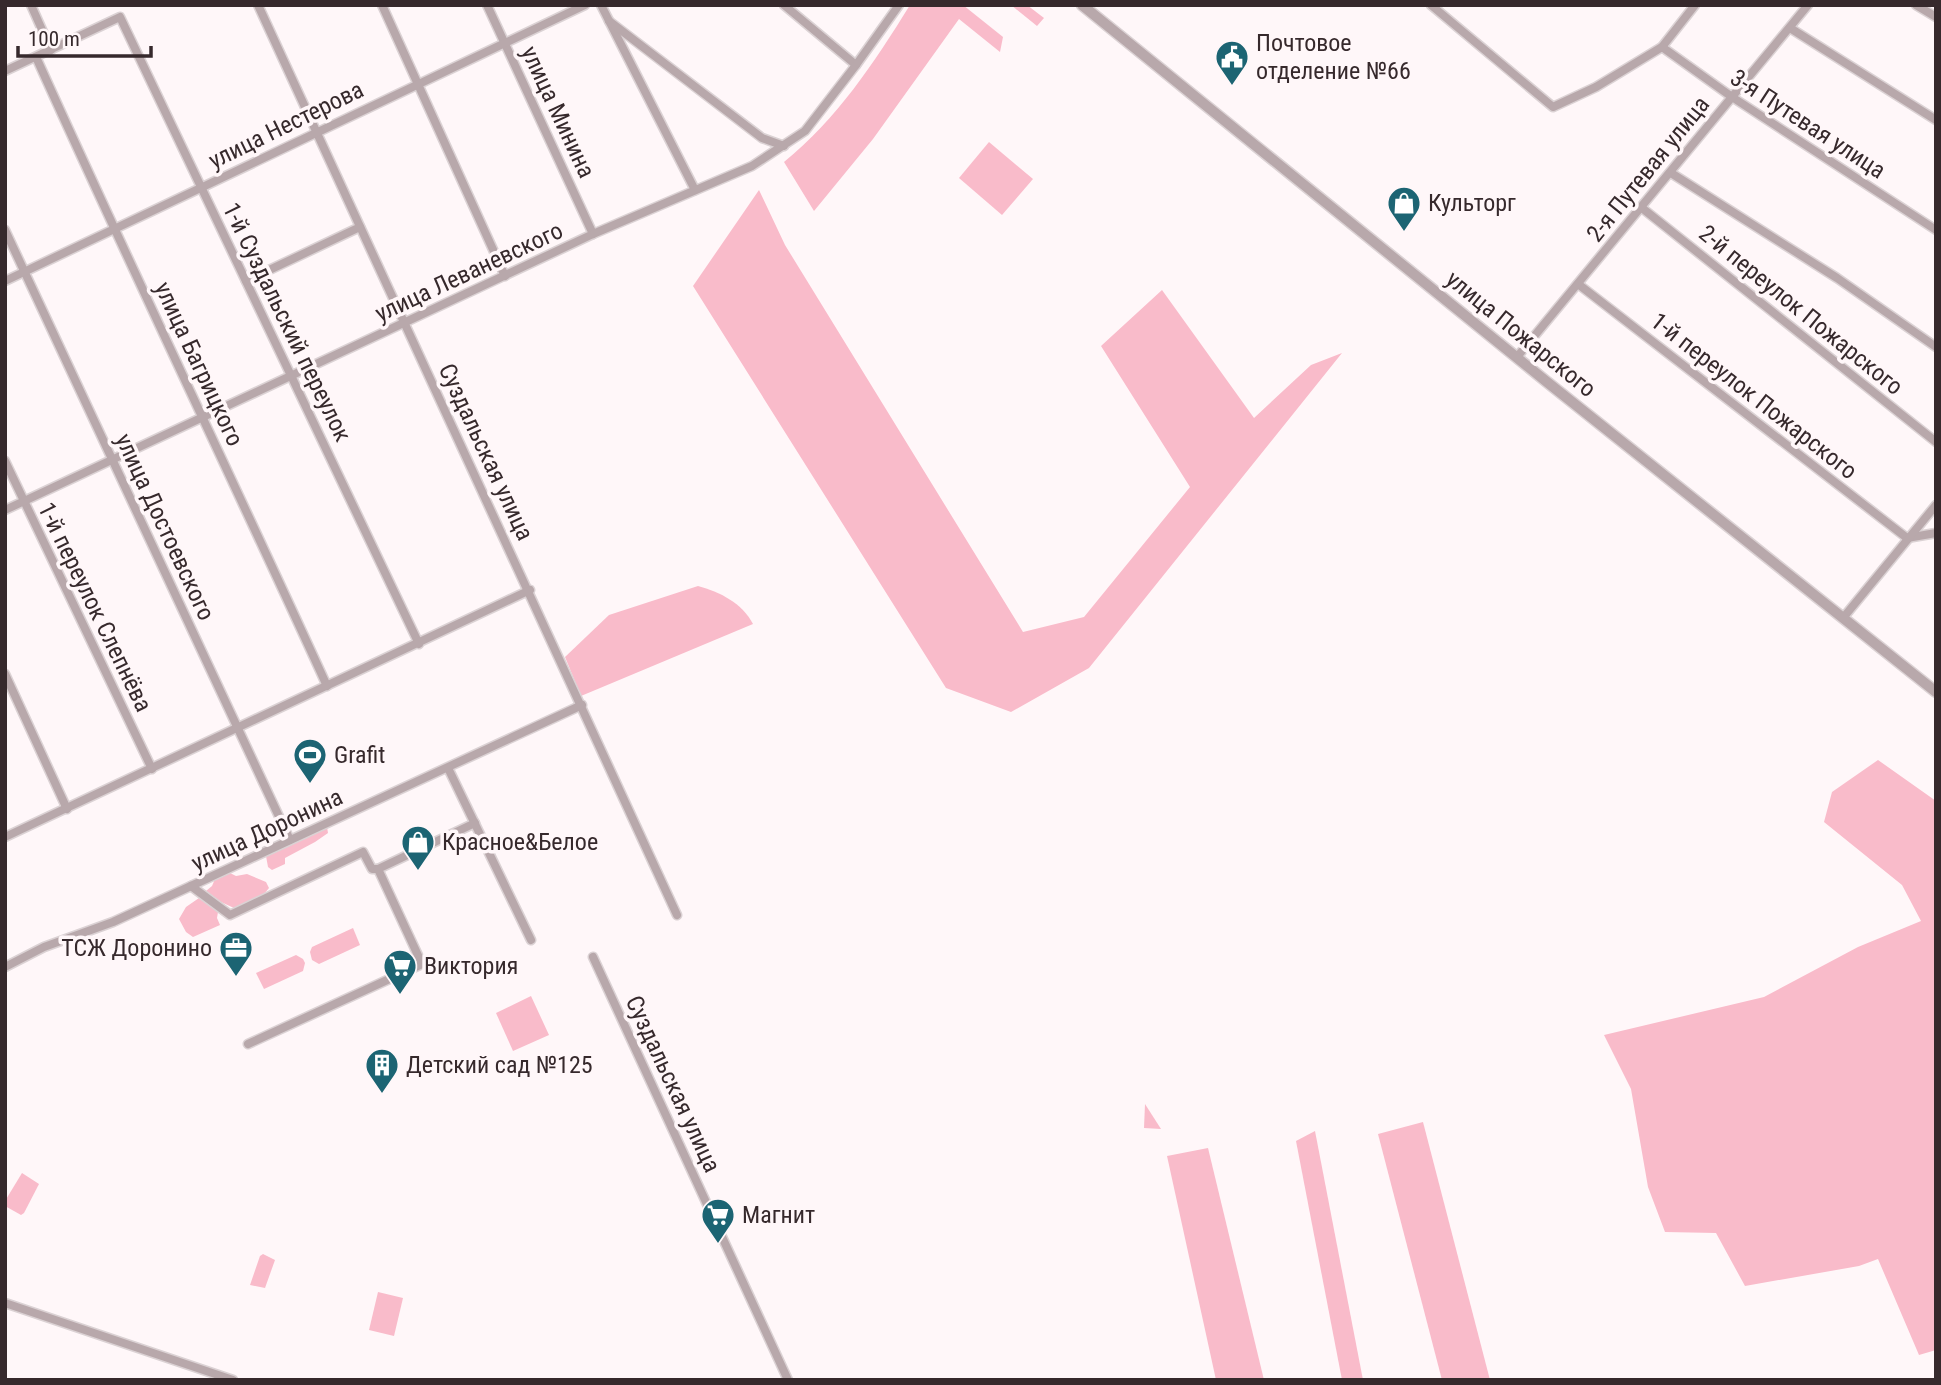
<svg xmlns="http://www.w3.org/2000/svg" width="1941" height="1385" font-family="'Roboto Condensed',sans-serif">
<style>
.green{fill:#f9bbca}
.water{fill:#5da9ba}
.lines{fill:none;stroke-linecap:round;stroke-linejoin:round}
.minor-casing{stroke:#dbd2d4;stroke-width:11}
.tertiary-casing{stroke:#dbd2d4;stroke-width:13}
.minor{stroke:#b8a8ab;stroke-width:8}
.tertiary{stroke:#b8a8ab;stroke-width:10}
.labels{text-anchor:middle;stroke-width:7;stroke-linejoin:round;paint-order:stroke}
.poi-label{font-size:24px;fill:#36292c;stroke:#fff7f9;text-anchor:start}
.street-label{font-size:24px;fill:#36292c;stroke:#fff7f9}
</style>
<rect width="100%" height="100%" fill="#fff7f9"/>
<g class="green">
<path d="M910 5H963L1003 37 1000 52 959 19 873 139 814 211 784 162C837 119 874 63 910 5Z"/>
<polygon points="1011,5 1027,5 1044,18 1037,26"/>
<polygon points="989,142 1033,179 1002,215 959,178"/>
<polygon points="759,190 785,245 1023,632 1084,617 1190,487 1101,346 1162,290 1254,418 1311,365 1342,353 1089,668 1011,712 946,688 693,286"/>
<path d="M698 586C720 592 742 603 753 624L581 696 565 657 609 615Z"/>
<polygon points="1878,760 1936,801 1936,1350 1919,1355 1878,1259 1859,1266 1745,1286 1716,1233 1665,1232 1648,1187 1631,1089 1604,1035 1764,997 1858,947 1921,921 1902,885 1824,822 1832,792"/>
<polygon points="327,827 328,833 315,842 285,858 285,864 272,870 268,867 266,856"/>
<path d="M228 872 236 876 247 874 266 882 269 888C261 899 246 904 234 908L221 902 206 891 212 886 215 879Z"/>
<polygon points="199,898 218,912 217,918 220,925 193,937 186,932 179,919 186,907"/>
<polygon points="353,928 360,945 319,964 312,960 310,952 312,947"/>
<polygon points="296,955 303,959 305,963 303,971 264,989 256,973"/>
<polygon points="531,996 549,1035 513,1051 496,1013"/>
<polygon points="1145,1104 1161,1129 1144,1128"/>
<polygon points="1423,1122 1490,1380 1442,1380 1378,1134"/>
<polygon points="1315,1131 1363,1380 1342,1380 1296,1141"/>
<polygon points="1208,1148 1264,1380 1216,1380 1167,1156"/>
<polygon points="22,1173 39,1184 24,1213 21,1215 5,1206 5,1201"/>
<polygon points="263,1254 275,1260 265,1288 250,1285 260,1256"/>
<polygon points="378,1292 403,1298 394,1336 369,1330"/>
</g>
<path class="water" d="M502 492 517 519 516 526C506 521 500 506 496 495L497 493Z"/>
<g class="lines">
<defs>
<g id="minor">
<polyline points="31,5 51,50"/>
<polyline points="258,5 677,915"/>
<polyline points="382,5 505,276"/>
<polyline points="487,5 593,234"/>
<polyline points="601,5 695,190"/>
<polyline points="784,5 856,65"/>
<polyline points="1431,5 1553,107 1596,87 1662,47 1695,5"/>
<polyline points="1916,5 1936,17"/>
<polyline points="609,21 762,138 784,146"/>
<polyline points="1790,28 1936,120"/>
<polyline points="1662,47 1732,97 1936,230"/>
<path d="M36 57C131 268 231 476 327 686"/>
<polyline points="5,71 120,17 419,644"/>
<polyline points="1671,173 1837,278 1936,347"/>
<polyline points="1642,208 1936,442"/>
<polyline points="5,230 290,840"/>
<polyline points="5,281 585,5"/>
<polyline points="246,281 360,227"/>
<polyline points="1578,284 1907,538 1936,533"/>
<polyline points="1517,357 1808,5"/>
<polyline points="5,461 152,769"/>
<polyline points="5,510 593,234 752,166 805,131 856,65 899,5"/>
<polyline points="1843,618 1936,505"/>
<polyline points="5,674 67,809"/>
<polyline points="448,768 531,940"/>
<polyline points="5,837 530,590"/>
<polyline points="191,886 230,915 363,852 372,869 378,869"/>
<polyline points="593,957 788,1380"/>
<polyline points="5,967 44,947 113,922 191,886 582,705"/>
<polyline points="248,1044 422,964 378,869 475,823"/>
<polyline points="5,1303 233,1380"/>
</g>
<polyline id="tertiary" points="1082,5 1547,382 1936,692"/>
</defs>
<use href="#minor" class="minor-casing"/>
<use href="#tertiary" class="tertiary-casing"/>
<use href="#minor" class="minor"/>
<use href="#tertiary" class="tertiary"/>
</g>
<defs>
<symbol id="civic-pin" viewBox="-11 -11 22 30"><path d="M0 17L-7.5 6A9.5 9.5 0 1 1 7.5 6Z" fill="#1c6473" stroke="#fff7f9"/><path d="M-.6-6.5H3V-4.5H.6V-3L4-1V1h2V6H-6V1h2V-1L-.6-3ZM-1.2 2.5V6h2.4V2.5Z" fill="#fff"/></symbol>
<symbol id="shop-pin" viewBox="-11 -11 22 30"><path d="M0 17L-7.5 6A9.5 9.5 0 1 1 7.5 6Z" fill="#1c6473" stroke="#fff7f9"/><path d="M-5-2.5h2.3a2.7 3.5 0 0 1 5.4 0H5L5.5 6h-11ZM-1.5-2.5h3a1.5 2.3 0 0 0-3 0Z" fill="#fff"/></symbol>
<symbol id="stadium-pin" viewBox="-11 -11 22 30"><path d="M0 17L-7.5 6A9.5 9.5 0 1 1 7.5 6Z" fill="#1c6473" stroke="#fff7f9"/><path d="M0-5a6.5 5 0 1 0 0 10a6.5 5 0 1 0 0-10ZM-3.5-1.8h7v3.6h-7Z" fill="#fff"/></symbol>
<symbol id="office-pin" viewBox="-11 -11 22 30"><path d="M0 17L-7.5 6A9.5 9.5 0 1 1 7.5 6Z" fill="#1c6473" stroke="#fff7f9"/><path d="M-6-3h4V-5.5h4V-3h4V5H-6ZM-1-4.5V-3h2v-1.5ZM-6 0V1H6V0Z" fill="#fff"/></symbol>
<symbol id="supermarket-pin" viewBox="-11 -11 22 30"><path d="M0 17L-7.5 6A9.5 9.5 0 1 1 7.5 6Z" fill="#1c6473" stroke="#fff7f9"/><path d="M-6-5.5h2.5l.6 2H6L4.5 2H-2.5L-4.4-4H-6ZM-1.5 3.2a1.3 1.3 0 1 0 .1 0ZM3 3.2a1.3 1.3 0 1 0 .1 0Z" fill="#fff"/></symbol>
<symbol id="building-pin" viewBox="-11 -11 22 30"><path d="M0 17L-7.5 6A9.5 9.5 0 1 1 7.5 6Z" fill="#1c6473" stroke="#fff7f9"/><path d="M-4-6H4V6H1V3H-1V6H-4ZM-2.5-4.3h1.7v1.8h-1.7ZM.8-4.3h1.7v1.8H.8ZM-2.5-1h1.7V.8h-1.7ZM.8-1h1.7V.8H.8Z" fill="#fff"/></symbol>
</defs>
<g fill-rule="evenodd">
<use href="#civic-pin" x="1213" y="38" width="38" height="52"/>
<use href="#shop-pin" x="1385" y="184" width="38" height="52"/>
<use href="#stadium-pin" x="291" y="736" width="38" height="52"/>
<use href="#shop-pin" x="399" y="823" width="38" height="52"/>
<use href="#office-pin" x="217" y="929" width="38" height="52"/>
<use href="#supermarket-pin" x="381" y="947" width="38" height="52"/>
<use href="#building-pin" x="363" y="1046" width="38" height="52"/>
<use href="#supermarket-pin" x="699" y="1196" width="38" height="52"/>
</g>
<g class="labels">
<g class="poi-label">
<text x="1256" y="51">Почтовое<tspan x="1256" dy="28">отделение №66</tspan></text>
<text x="1428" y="211">Культорг</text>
<text x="334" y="763">Grafit</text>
<text x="442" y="850">Красное&amp;Белое</text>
<text x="212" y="956" text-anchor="end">ТСЖ Доронино</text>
<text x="424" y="974">Виктория</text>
<text x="406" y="1073">Детский сад №125</text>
<text x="742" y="1223">Магнит</text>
</g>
<g class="street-label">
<text transform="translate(558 112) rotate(65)" y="8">улица Минина</text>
<text transform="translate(1808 124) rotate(33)" y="8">3-я Путевая улица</text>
<text transform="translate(286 125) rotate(-26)" y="8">улица Нестерова</text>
<text transform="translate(1648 169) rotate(-51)" y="8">2-я Путевая улица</text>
<text transform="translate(469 272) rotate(-25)" y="8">улица Леваневского</text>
<text transform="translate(1801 310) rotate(39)" y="8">2-й переулок Пожарского</text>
<text transform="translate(287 322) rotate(64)" y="8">1-й Суздальский переулок</text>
<text transform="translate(1521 334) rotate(39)" y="8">улица Пожарского</text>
<text transform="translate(199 364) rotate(65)" y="8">улица Багрицкого</text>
<text transform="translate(1754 396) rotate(38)" y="8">1-й переулок Пожарского</text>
<text transform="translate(486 452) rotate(65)" y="8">Суздальская улица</text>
<text transform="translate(165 527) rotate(65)" y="8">улица Достоевского</text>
<text transform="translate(95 607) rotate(64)" y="8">1-й переулок Слепнёва</text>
<text transform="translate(267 830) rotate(-25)" y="8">улица Доронина</text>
<text transform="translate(673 1084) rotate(65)" y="8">Суздальская улица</text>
</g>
</g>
<rect width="1941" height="1385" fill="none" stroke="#36292c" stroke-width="14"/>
<path d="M18 46v10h133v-10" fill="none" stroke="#36292c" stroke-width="3.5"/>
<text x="28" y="46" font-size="21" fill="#36292c" stroke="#fff7f9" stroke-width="5" paint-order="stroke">100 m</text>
</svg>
